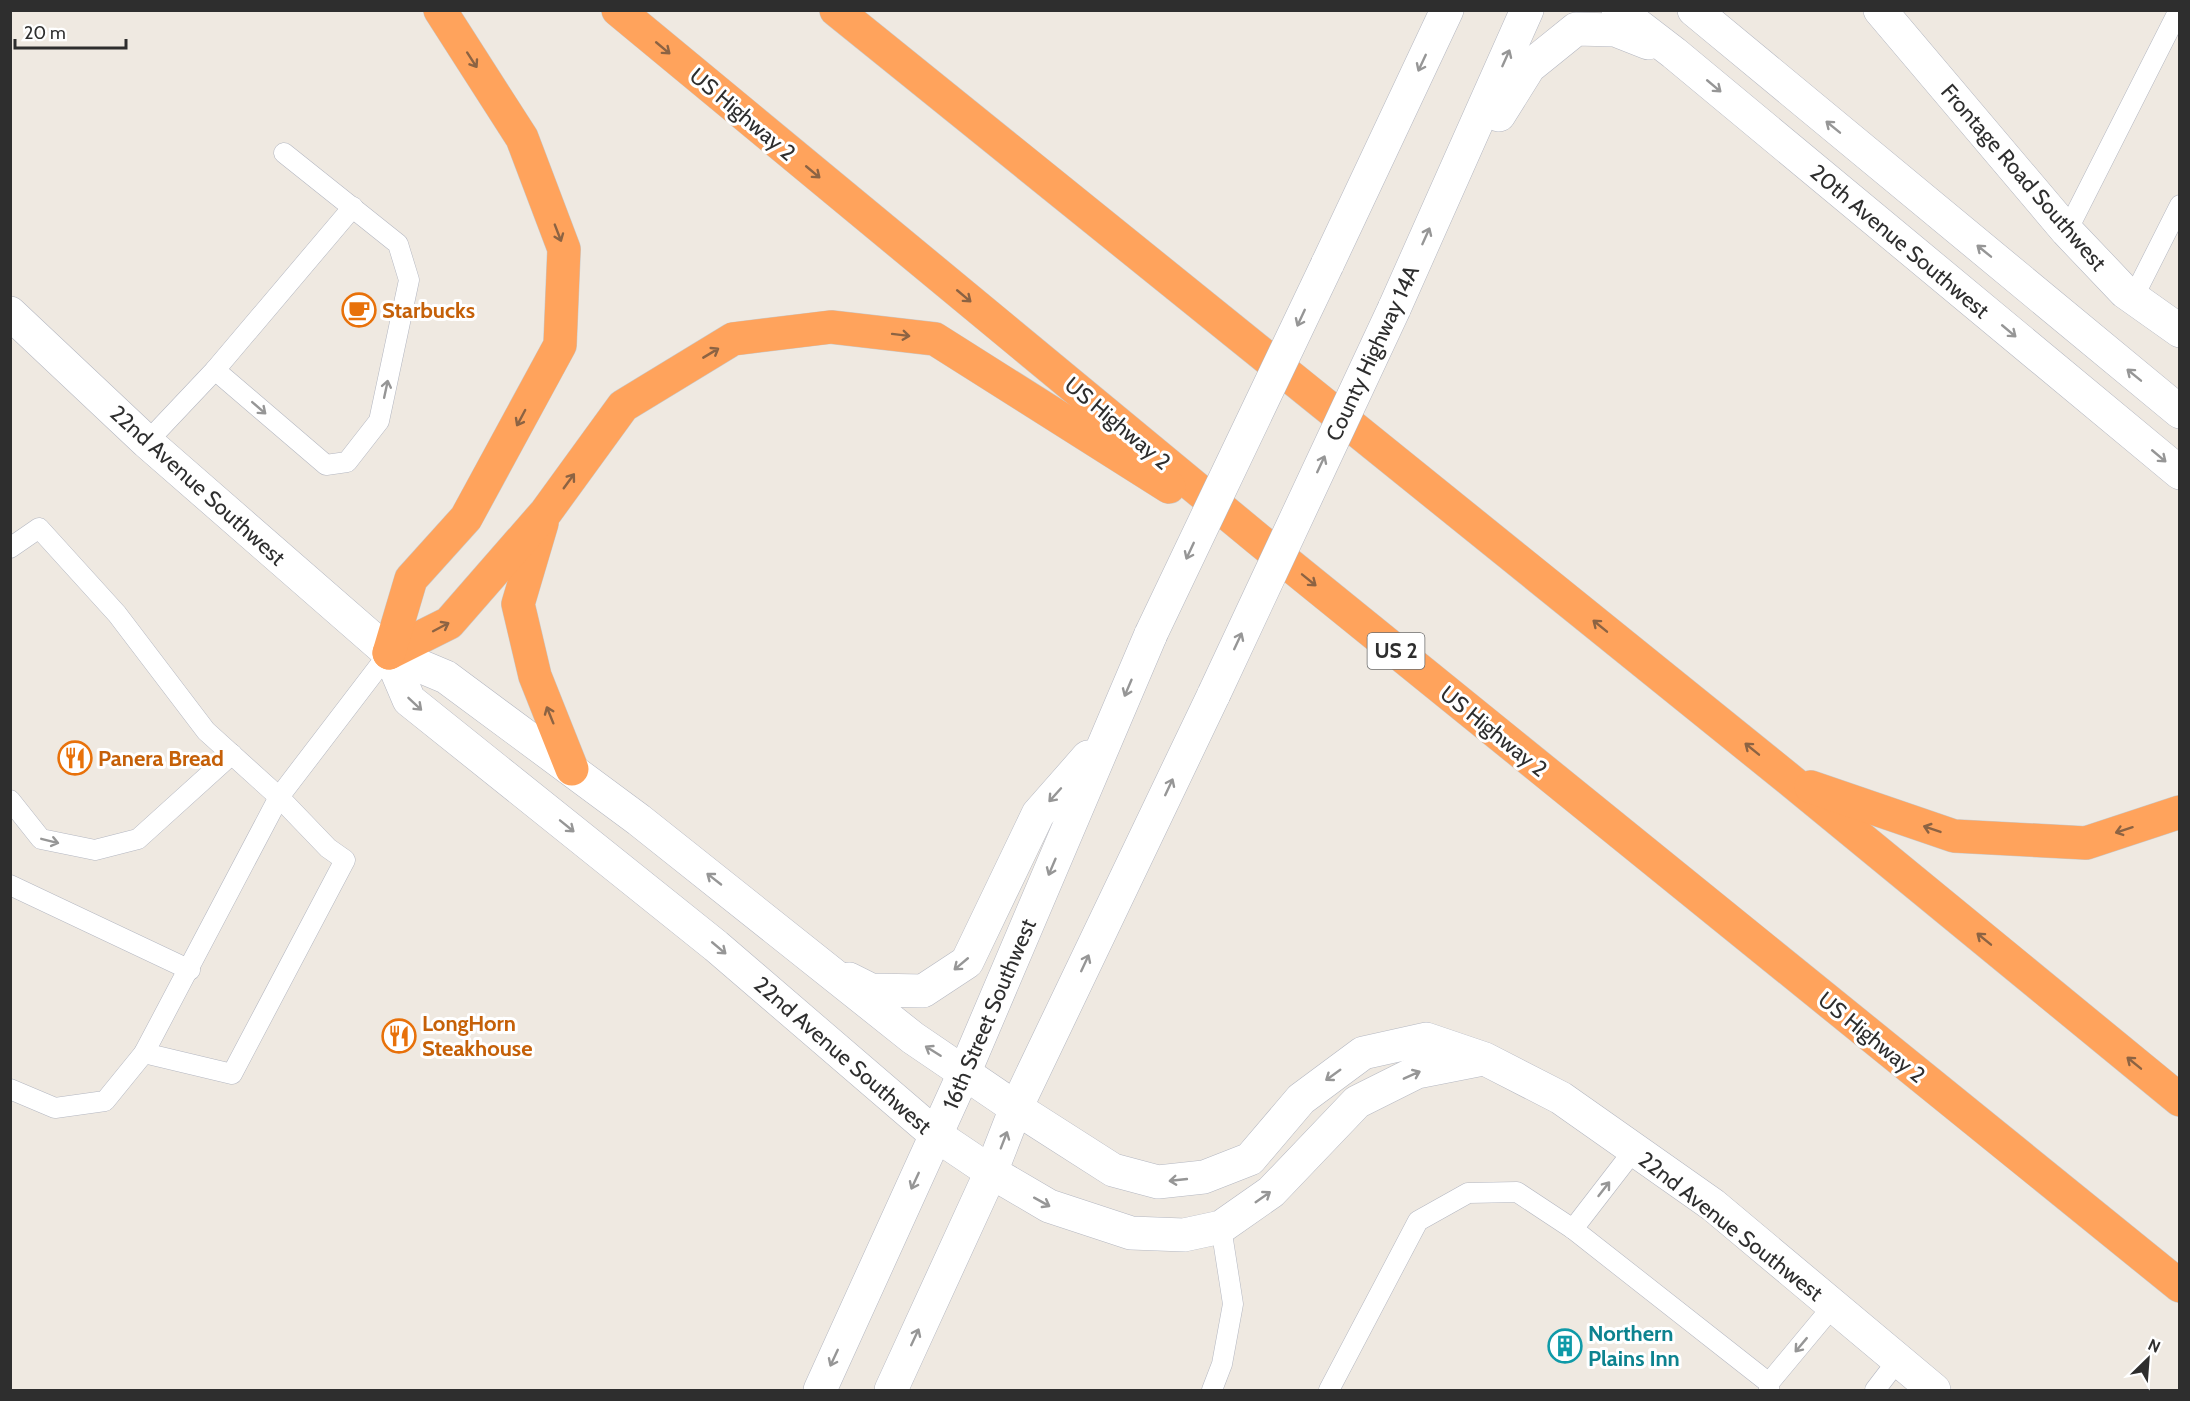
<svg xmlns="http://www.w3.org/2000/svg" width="2190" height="1401" font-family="Cabin,sans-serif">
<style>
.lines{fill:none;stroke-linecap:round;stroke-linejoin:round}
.lane-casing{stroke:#b4b7c1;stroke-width:21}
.street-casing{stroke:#b4b7c1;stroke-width:34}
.secondary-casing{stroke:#b4b7c1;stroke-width:34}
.highway-casing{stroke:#c9c9c9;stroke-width:34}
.lane{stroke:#fff;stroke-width:20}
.street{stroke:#fff;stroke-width:33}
.secondary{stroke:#fff;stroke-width:33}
.highway{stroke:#ffa35c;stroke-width:33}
.secondary-bridge-casing{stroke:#b4b7c1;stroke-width:34;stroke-linecap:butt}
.secondary-bridge{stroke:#fff;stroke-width:33}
.oneway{stroke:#8c6343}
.oneway2{stroke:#969696}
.labels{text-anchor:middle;stroke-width:6;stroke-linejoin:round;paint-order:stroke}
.shield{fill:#fff;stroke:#6d6d6d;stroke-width:1.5}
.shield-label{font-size:21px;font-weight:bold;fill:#2e2e2e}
.street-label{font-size:22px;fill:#2e2e2e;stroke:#fff}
.food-label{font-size:22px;font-weight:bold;fill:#c56008;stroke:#fff;text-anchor:start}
.culture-label{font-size:22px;font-weight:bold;fill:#0d838f;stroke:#fff;text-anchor:start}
</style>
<rect width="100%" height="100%" fill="#efe9e1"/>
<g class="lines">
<defs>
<g id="lane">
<polyline points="2067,231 2179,10"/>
<polyline points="2133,298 2180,205"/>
<polyline points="215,370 326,465 347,462 379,421 409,280 398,244 284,153"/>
<polyline points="147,442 215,370 353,207"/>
<polyline points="10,548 39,528 117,614 206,731 279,797 328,848 345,860 232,1074 144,1053"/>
<polyline points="10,800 41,839 95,850 138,839 232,754"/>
<polyline points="10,885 190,970"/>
<polyline points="10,1089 55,1108 105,1101 144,1053 279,797 389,653"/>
<polyline points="1573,1229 1634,1150"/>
<polyline points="1212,1390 1222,1364 1233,1304 1221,1227"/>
<polyline points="1329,1390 1418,1221 1468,1193 1517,1192 1573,1229 1769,1383"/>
<polyline points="1769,1390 1769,1383 1833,1306"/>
<polyline points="1875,1390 1898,1360"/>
</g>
<g id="street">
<polyline points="1880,10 2067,231 2125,292 2180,331"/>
<polyline points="1016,1108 1113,1170 1158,1182 1204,1177 1250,1159 1301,1099 1363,1053 1426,1039 1485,1059 1561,1098 1713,1205 1934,1390"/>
<polyline points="991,1172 1049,1206 1131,1233 1184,1235 1221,1227 1271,1192 1357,1102 1417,1072 1483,1059"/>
</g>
<g id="secondary">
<polyline points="1618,10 1674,53 2180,473"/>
<polyline points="1694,10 2180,412"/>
<polyline points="1499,115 1529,67 1576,29 1615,30 1648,43"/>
<polyline points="1327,265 1447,10"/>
<polyline points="1394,309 1527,10"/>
<polyline points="10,313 147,442 389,653 446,677 639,820 913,1038 1016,1108"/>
<polyline points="389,653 409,700 716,946 936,1135 991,1172"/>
<polyline points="849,979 871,990 923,991 967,962 1038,814 1088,757"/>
<polyline points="820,1390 965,1071 1151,634"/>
<polyline points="891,1390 991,1172 1016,1108 1214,694"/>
</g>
<g id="highway">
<polyline points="618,10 1259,540 2180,1286"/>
<polyline points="836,10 1790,780 2180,1100"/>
<polyline points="542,523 518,604 535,676 572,769"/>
<polyline points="389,653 449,623 546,512 623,406 733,339 831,327 935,339 1169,487"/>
<polyline points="389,653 411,579 466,518 560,345 564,249 522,138 440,10"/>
<polyline points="1811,787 1954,836 2086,843 2180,812"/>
</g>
</defs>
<use href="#lane" class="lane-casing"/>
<use href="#street" class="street-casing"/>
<use href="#secondary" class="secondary-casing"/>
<use href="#highway" class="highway-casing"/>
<use href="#lane" class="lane"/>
<use href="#street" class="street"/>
<use href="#secondary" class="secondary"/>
<use href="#highway" class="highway"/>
<defs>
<g id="secondary-bridge">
<polyline points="1151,634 1327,265"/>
<polyline points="1214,694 1394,309"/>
</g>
</defs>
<use href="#secondary-bridge" class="secondary-bridge-casing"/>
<use href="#secondary-bridge" class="secondary-bridge"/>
</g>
<defs><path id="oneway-shaft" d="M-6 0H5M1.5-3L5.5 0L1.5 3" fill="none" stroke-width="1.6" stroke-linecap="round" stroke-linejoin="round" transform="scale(1.5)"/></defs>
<g class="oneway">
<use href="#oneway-shaft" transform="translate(663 48) rotate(40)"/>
<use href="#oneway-shaft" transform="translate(472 60) rotate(57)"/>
<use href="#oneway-shaft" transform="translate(813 172) rotate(40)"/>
<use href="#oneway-shaft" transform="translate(558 233) rotate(69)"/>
<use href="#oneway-shaft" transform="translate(964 296) rotate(40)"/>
<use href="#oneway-shaft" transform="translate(901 335) rotate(7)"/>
<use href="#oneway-shaft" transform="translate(711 353) rotate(-31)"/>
<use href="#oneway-shaft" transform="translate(521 418) rotate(118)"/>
<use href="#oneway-shaft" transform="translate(569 481) rotate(-54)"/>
<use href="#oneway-shaft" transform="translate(1309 580) rotate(39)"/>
<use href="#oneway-shaft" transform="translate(1600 626) rotate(-141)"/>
<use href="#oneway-shaft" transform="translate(441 627) rotate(-28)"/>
<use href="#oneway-shaft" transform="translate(550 715) rotate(-112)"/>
<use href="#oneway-shaft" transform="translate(1752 749) rotate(-141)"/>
<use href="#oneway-shaft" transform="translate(1932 829) rotate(-161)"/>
<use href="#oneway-shaft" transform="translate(2124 830) rotate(162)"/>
<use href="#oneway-shaft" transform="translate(1984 939) rotate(-141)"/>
<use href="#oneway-shaft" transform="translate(2134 1063) rotate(-141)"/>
</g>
<g class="oneway2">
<use href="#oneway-shaft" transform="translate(1506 58) rotate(-66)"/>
<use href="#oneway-shaft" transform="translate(1422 63) rotate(115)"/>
<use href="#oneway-shaft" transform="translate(1714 86) rotate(40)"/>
<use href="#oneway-shaft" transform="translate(1833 127) rotate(-141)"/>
<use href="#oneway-shaft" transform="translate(1426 236) rotate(-66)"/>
<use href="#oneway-shaft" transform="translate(1984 251) rotate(-141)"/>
<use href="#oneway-shaft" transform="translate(1301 318) rotate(115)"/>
<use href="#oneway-shaft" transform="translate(2009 331) rotate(40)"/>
<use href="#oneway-shaft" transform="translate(2134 375) rotate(-141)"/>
<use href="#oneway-shaft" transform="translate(386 389) rotate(-78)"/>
<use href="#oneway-shaft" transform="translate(259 408) rotate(41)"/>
<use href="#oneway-shaft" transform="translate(2159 456) rotate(40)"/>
<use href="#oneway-shaft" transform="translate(1321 464) rotate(-65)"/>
<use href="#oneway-shaft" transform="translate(1190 551) rotate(115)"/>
<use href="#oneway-shaft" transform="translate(1238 641) rotate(-65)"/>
<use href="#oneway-shaft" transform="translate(1128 688) rotate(113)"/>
<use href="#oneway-shaft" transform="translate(415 704) rotate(43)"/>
<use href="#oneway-shaft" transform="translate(1169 787) rotate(-65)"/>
<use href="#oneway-shaft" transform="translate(1055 795) rotate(132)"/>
<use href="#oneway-shaft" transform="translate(567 826) rotate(39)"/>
<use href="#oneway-shaft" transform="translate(50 841) rotate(14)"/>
<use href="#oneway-shaft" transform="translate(1052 867) rotate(113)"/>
<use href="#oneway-shaft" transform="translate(714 879) rotate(-142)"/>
<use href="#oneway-shaft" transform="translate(719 948) rotate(40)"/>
<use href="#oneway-shaft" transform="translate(1085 963) rotate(-65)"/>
<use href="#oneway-shaft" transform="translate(961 964) rotate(140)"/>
<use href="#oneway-shaft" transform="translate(933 1051) rotate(-148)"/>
<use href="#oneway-shaft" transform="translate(1333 1075) rotate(144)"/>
<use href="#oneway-shaft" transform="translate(1412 1075) rotate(-24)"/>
<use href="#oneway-shaft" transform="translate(1004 1140) rotate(-69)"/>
<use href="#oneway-shaft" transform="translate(1178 1180) rotate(174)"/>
<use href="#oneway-shaft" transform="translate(915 1181) rotate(115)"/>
<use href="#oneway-shaft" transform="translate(1604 1189) rotate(-52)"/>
<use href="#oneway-shaft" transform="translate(1263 1197) rotate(-35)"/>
<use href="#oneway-shaft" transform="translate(1042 1202) rotate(29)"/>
<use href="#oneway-shaft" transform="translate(915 1337) rotate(-65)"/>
<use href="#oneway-shaft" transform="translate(1801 1345) rotate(130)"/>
<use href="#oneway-shaft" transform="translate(834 1358) rotate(115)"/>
</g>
<defs>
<symbol id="cafe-ring" viewBox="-11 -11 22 22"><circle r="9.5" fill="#fff" stroke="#e8710a" stroke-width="1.5"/><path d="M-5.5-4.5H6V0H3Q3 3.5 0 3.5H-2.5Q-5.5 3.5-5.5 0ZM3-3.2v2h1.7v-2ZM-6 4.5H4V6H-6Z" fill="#e8710a"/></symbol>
<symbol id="restaurant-ring" viewBox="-11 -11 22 22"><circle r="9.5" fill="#fff" stroke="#e8710a" stroke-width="1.5"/><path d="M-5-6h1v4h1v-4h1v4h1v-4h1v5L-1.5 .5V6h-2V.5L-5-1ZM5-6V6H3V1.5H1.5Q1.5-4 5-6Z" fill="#e8710a"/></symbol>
<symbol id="building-ring" viewBox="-11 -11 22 22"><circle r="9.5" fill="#fff" stroke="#0f9aa8" stroke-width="1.5"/><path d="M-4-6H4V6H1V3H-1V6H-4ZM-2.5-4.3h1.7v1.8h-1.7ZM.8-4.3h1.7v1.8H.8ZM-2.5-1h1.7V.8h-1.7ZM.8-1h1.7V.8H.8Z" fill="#0f9aa8"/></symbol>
</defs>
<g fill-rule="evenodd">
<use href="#cafe-ring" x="340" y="291" width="38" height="38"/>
<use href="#restaurant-ring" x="56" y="739" width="38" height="38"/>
<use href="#restaurant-ring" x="380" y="1017" width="38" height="38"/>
<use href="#building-ring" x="1546" y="1327" width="38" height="38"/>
</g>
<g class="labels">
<rect class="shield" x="1367.5" y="633" width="57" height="36" rx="4.5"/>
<g class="shield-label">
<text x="1396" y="658">US 2</text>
</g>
<g class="street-label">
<text transform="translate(743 114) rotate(40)" y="8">US Highway 2</text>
<text transform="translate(2024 177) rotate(49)" y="8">Frontage Road Southwest</text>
<text transform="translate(1900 241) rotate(40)" y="8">20th Avenue Southwest</text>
<text transform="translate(1372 353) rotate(-65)" y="8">County Highway 14A</text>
<text transform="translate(1118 423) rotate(40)" y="8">US Highway 2</text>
<text transform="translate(198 485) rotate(42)" y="8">22nd Avenue Southwest</text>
<text transform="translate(1494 731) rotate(39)" y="8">US Highway 2</text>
<text transform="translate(989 1014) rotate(-67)" y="8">16th Street Southwest</text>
<text transform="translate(1872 1037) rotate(39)" y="8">US Highway 2</text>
<text transform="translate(843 1055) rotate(41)" y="8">22nd Avenue Southwest</text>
<text transform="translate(1731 1226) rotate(38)" y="8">22nd Avenue Southwest</text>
</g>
<g class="food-label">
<text x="382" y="318">Starbucks</text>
<text x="98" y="766">Panera Bread</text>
<text x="422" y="1031">LongHorn<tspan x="422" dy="25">Steakhouse</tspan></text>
</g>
<g class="culture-label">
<text x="1588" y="1341">Northern<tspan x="1588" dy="25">Plains Inn</tspan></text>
</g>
</g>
<rect width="2190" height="1401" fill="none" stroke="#2e2e2e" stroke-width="24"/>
<g transform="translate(2148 1359) rotate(25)" stroke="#ffffff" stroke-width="4.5" paint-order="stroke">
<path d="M0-4.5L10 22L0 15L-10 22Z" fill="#2e2e2e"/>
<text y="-9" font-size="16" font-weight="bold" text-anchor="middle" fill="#2e2e2e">N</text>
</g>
<path d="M15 39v9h111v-9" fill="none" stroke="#2e2e2e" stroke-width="3"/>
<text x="24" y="39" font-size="18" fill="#2e2e2e" stroke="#ffffff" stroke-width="4.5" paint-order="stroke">20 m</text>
</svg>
